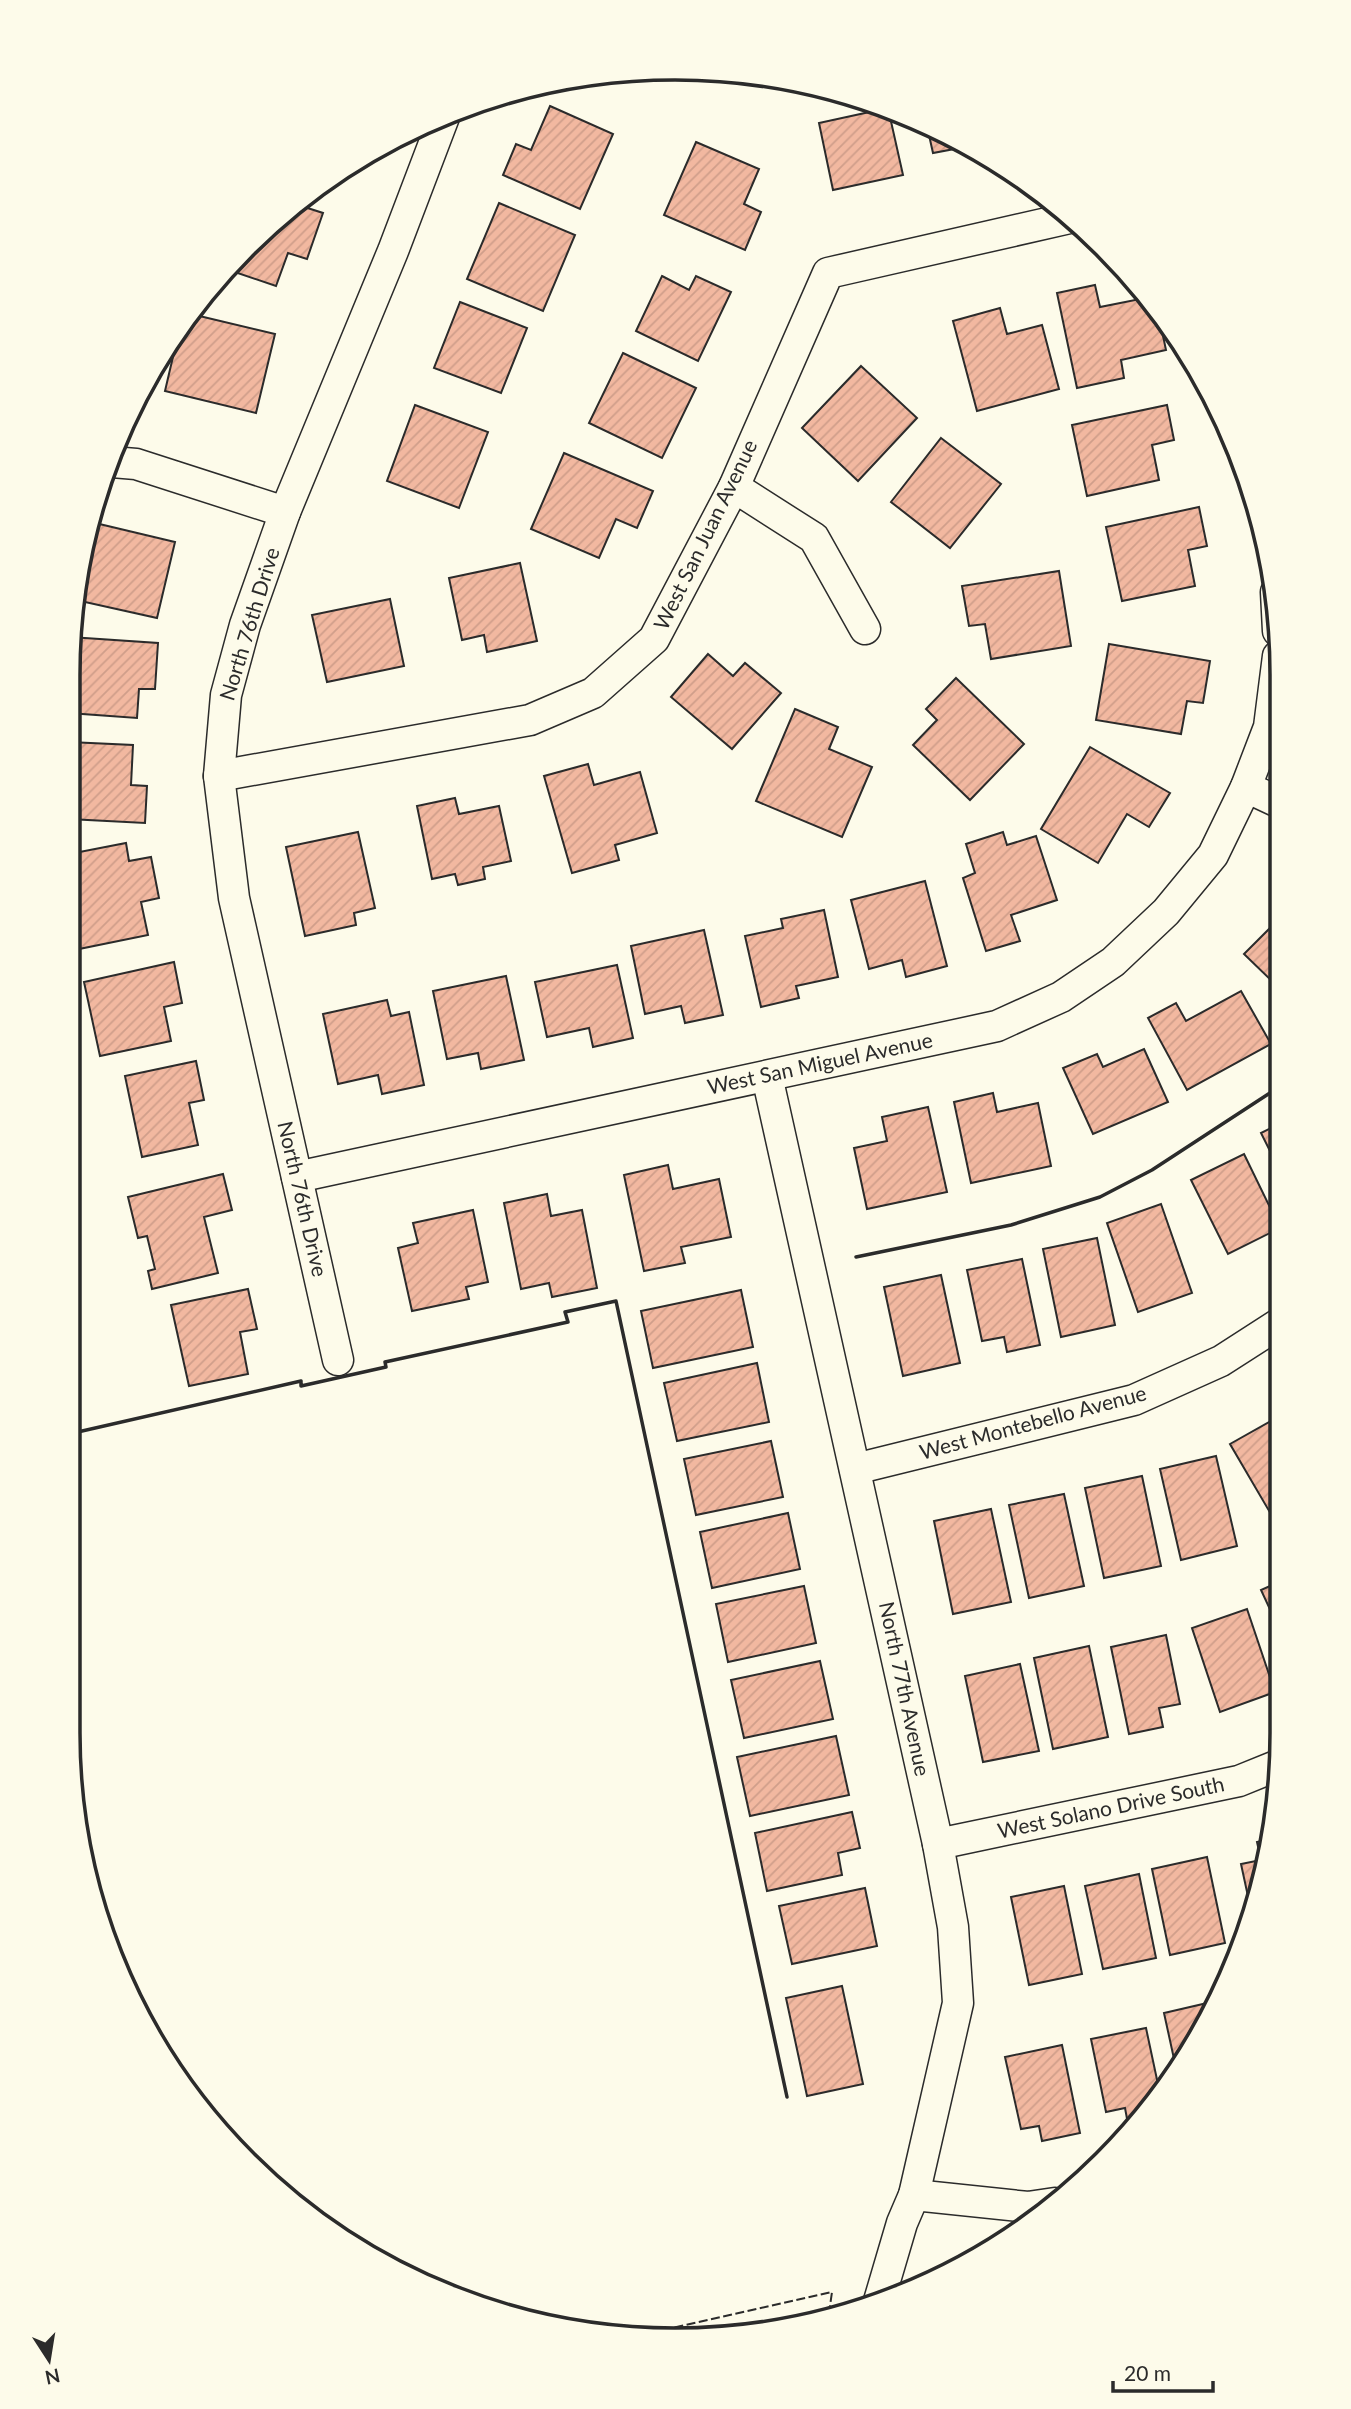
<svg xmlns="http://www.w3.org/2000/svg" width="1351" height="2409" font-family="Lato,sans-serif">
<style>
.building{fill:url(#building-hatch);stroke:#2b2b2b;stroke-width:2}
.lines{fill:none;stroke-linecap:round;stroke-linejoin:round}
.street-casing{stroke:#2b2b2b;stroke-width:33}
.street{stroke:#fdfbea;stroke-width:30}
.fence{stroke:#2b2b2b;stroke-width:2;stroke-dasharray:9 3.5;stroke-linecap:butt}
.wall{stroke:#2b2b2b;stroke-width:3.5}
.labels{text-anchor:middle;stroke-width:5;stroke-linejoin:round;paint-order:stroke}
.street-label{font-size:21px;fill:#2b2b2b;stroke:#fdfbea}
.rim{fill:none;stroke:#2b2b2b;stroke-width:3.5}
</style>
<defs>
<pattern id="building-hatch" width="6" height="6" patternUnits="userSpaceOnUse" patternTransform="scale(1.75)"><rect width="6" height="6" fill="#f2b8a0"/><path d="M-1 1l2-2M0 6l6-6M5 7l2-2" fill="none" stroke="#d09e8a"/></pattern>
</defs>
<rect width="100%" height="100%" fill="#fdfbea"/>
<g class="building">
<polygon points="628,71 628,75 567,85 566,81"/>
<polygon points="550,106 613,134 580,209 503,175 516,144 531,150"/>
<polygon points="888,108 903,175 833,190 819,123"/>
<polygon points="927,126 970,146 933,153"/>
<polygon points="696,142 759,169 744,204 761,212 745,250 664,215"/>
<polygon points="981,151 997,163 984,165"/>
<polygon points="499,203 575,235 543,311 467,279"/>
<polygon points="295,204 323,213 307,259 288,253 276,286 226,269"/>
<polygon points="662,276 689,290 696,276 731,292 698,361 636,331"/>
<polygon points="1095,285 1100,307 1145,298 1158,312 1166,350 1121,360 1124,378 1077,388 1057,293"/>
<polygon points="460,302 527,328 501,393 434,368"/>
<polygon points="1000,308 1007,334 1042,325 1059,389 977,411 953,321"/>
<polygon points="191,314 275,334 256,413 165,391 179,331"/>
<polygon points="623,353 696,388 662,458 589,423"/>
<polygon points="861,366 917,418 858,481 802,428"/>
<polygon points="415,405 488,432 459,508 387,481"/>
<polygon points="1167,405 1174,440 1152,445 1159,480 1087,496 1072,425"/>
<polygon points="941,438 1001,484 950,548 891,502"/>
<polygon points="564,453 653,491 637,528 616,519 599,558 531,529"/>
<polygon points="1199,507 1207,546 1188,550 1195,586 1122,601 1106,527"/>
<polygon points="91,522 175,542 157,618 76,600"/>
<polygon points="520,563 537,641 487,652 484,635 462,640 449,578"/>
<polygon points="1059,571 1071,646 991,659 985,624 969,626 962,586"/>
<polygon points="390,599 404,666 327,682 312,615"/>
<polygon points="70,637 158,643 155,689 139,689 137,718 69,713"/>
<polygon points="1109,644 1210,661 1203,703 1187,701 1181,734 1096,720"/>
<polygon points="708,654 733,676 745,663 781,693 732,749 671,697"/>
<polygon points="956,678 1024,744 970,800 913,745 937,720 926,709"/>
<polygon points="795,709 838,727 829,749 872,767 842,837 756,801"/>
<polygon points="69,742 133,745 131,785 147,786 145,823 69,819"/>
<polygon points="1090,747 1170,793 1149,827 1127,814 1098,863 1041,829"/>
<polygon points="588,764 594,785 640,772 657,833 615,845 619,860 572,873 544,776"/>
<polygon points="455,798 459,814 499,806 511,861 483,867 485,879 458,885 455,874 432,879 417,806"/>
<polygon points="358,832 375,908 354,913 356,925 305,936 286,847"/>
<polygon points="1003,832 1007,845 1036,836 1057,900 1011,915 1020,941 986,951 963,878 975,873 966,844"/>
<polygon points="126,843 129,861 151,857 159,898 141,902 148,935 79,949 69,900 69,854"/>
<polygon points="925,881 947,966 906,977 902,960 869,969 851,900"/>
<polygon points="824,910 838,977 796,986 799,998 761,1007 745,936 783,928 781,919"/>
<polygon points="1275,923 1279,926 1279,988 1244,954"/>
<polygon points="704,930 723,1015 685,1023 681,1006 645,1014 631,946"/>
<polygon points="174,962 182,1003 164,1007 171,1041 100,1056 84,982"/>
<polygon points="617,965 633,1038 593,1047 589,1028 547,1037 535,982"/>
<polygon points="506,976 524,1060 481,1069 478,1053 447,1059 433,991"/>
<polygon points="1241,991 1271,1044 1187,1090 1148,1018 1176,1003 1186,1021"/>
<polygon points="387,1000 391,1016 409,1012 424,1085 382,1094 378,1075 338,1084 323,1014"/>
<polygon points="1144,1049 1168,1102 1093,1134 1063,1068 1097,1054 1103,1067"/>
<polygon points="196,1061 204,1100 189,1103 198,1145 142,1157 125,1076"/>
<polygon points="993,1093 997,1112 1038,1103 1051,1166 971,1183 954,1102"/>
<polygon points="928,1107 947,1192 867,1209 854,1148 887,1141 882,1117"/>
<polygon points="1279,1124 1279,1169 1261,1133"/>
<polygon points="1244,1154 1280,1228 1228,1254 1191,1180"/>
<polygon points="668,1165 673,1189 719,1179 731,1237 681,1247 685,1263 644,1271 624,1175"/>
<polygon points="223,1174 232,1210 204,1217 218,1273 152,1289 148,1271 155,1269 147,1236 138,1238 128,1197"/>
<polygon points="547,1194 551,1216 582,1210 597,1288 552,1297 549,1283 521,1289 504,1203"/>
<polygon points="1161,1204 1192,1293 1138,1312 1107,1223"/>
<polygon points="473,1210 488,1282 466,1287 469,1299 412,1311 398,1248 418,1243 413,1223"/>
<polygon points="1097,1238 1115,1325 1061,1337 1043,1249"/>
<polygon points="1022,1259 1040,1345 1007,1352 1004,1337 982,1341 967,1270"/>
<polygon points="941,1275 960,1363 903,1376 884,1287"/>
<polygon points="248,1289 257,1329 240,1332 248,1374 189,1386 171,1305"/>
<polygon points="741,1290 753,1347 653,1368 641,1311"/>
<polygon points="757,1363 769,1422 677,1441 664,1383"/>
<polygon points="1278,1417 1280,1420 1281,1518 1275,1521 1230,1444"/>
<polygon points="771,1441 783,1497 696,1515 684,1459"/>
<polygon points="1216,1456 1237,1546 1181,1560 1160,1469"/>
<polygon points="1142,1476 1161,1566 1104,1578 1085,1488"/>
<polygon points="1064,1494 1084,1586 1029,1598 1009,1505"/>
<polygon points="991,1509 1011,1602 953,1614 934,1521"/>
<polygon points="788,1513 800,1569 712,1588 700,1532"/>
<polygon points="1281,1581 1281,1633 1261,1590"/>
<polygon points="804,1586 816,1643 728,1662 716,1604"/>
<polygon points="1247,1609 1275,1692 1220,1712 1192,1628"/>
<polygon points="1166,1635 1180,1704 1159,1708 1163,1727 1129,1734 1111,1647"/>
<polygon points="1089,1646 1108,1737 1053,1749 1034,1658"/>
<polygon points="820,1661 833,1719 744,1738 731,1680"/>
<polygon points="1020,1664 1039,1751 983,1762 965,1676"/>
<polygon points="836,1736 849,1795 750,1816 737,1757"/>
<polygon points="852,1812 860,1848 838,1853 842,1875 767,1891 755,1833"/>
<polygon points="1271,1839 1262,1891 1252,1915 1241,1864 1261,1860 1257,1842"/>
<polygon points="1207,1857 1225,1943 1170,1955 1152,1869"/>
<polygon points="1139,1874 1156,1958 1103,1969 1085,1886"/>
<polygon points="1064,1886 1082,1974 1029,1985 1011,1897"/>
<polygon points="865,1888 877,1946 792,1964 779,1906"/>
<polygon points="842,1986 863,2084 807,2096 786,1998"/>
<polygon points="1216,2001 1202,2037 1176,2068 1164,2013"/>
<polygon points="1146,2028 1159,2089 1128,2124 1125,2108 1106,2112 1091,2039"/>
<polygon points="1062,2045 1080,2133 1042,2141 1039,2126 1021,2129 1005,2057"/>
</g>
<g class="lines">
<defs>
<g id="street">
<polyline points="112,462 136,464 285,512"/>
<polyline points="734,487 814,538 865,629"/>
<polyline points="1276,592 1278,631"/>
<polyline points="219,776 530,720 593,693 654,639 734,487 828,273 1074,217"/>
<polyline points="1246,787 1278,802"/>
<polyline points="767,1076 938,1844 953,1927 958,2003 914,2195 902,2223 879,2301"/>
<polyline points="297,1177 997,1026 1061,997 1113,962 1166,912 1213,855 1246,787 1269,727 1278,656"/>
<polyline points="338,1360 234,898 219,776 226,695 245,625 285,512 393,251 444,117"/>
<polyline points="855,1469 1134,1400 1221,1361 1280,1323"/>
<polyline points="938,1844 1239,1781 1281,1764"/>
<polyline points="914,2195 1028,2207 1055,2203"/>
</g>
</defs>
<use href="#street" class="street-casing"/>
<use href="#street" class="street"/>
<polyline class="fence" points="650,2333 832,2292 829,2313"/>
<g class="wall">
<polyline points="856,1257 1011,1225 1100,1197 1152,1170 1279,1087"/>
<polyline points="69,1434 301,1381 301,1386 386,1367 385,1362 568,1322 565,1312 616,1301 787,2097"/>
</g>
</g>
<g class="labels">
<g class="street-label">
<text transform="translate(706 535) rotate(-64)" y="7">West San Juan Avenue</text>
<text transform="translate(250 624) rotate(-73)" y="7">North 76th Drive</text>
<text transform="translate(820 1064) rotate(-12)" y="7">West San Miguel Avenue</text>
<text transform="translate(302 1199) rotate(77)" y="7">North 76th Drive</text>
<text transform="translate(1033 1423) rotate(-15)" y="7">West Montebello Avenue</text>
<text transform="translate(904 1689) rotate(78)" y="7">North 77th Avenue</text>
<text transform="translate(1111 1808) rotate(-12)" y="7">West Solano Drive South</text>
</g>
</g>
<path d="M0 0H1351V2409H0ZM675 80H675A595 595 0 0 1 1270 675V1733A595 595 0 0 1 675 2328H675A595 595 0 0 1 80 1733V675A595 595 0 0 1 675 80Z" fill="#fdfbea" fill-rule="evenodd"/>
<path class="rim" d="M675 80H675A595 595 0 0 1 1270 675V1733A595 595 0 0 1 675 2328H675A595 595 0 0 1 80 1733V675A595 595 0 0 1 675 80Z"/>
<g transform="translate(49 2360) rotate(168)" stroke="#fdfbea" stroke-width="5" paint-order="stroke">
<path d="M0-5L12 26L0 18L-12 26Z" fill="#2b2b2b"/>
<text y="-10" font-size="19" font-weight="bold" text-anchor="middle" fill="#2b2b2b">N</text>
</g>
<path d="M1113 2381v10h100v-10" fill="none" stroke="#2b2b2b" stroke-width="3.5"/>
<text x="1124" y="2381" font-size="21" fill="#2b2b2b" stroke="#fdfbea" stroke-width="5" paint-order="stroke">20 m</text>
</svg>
